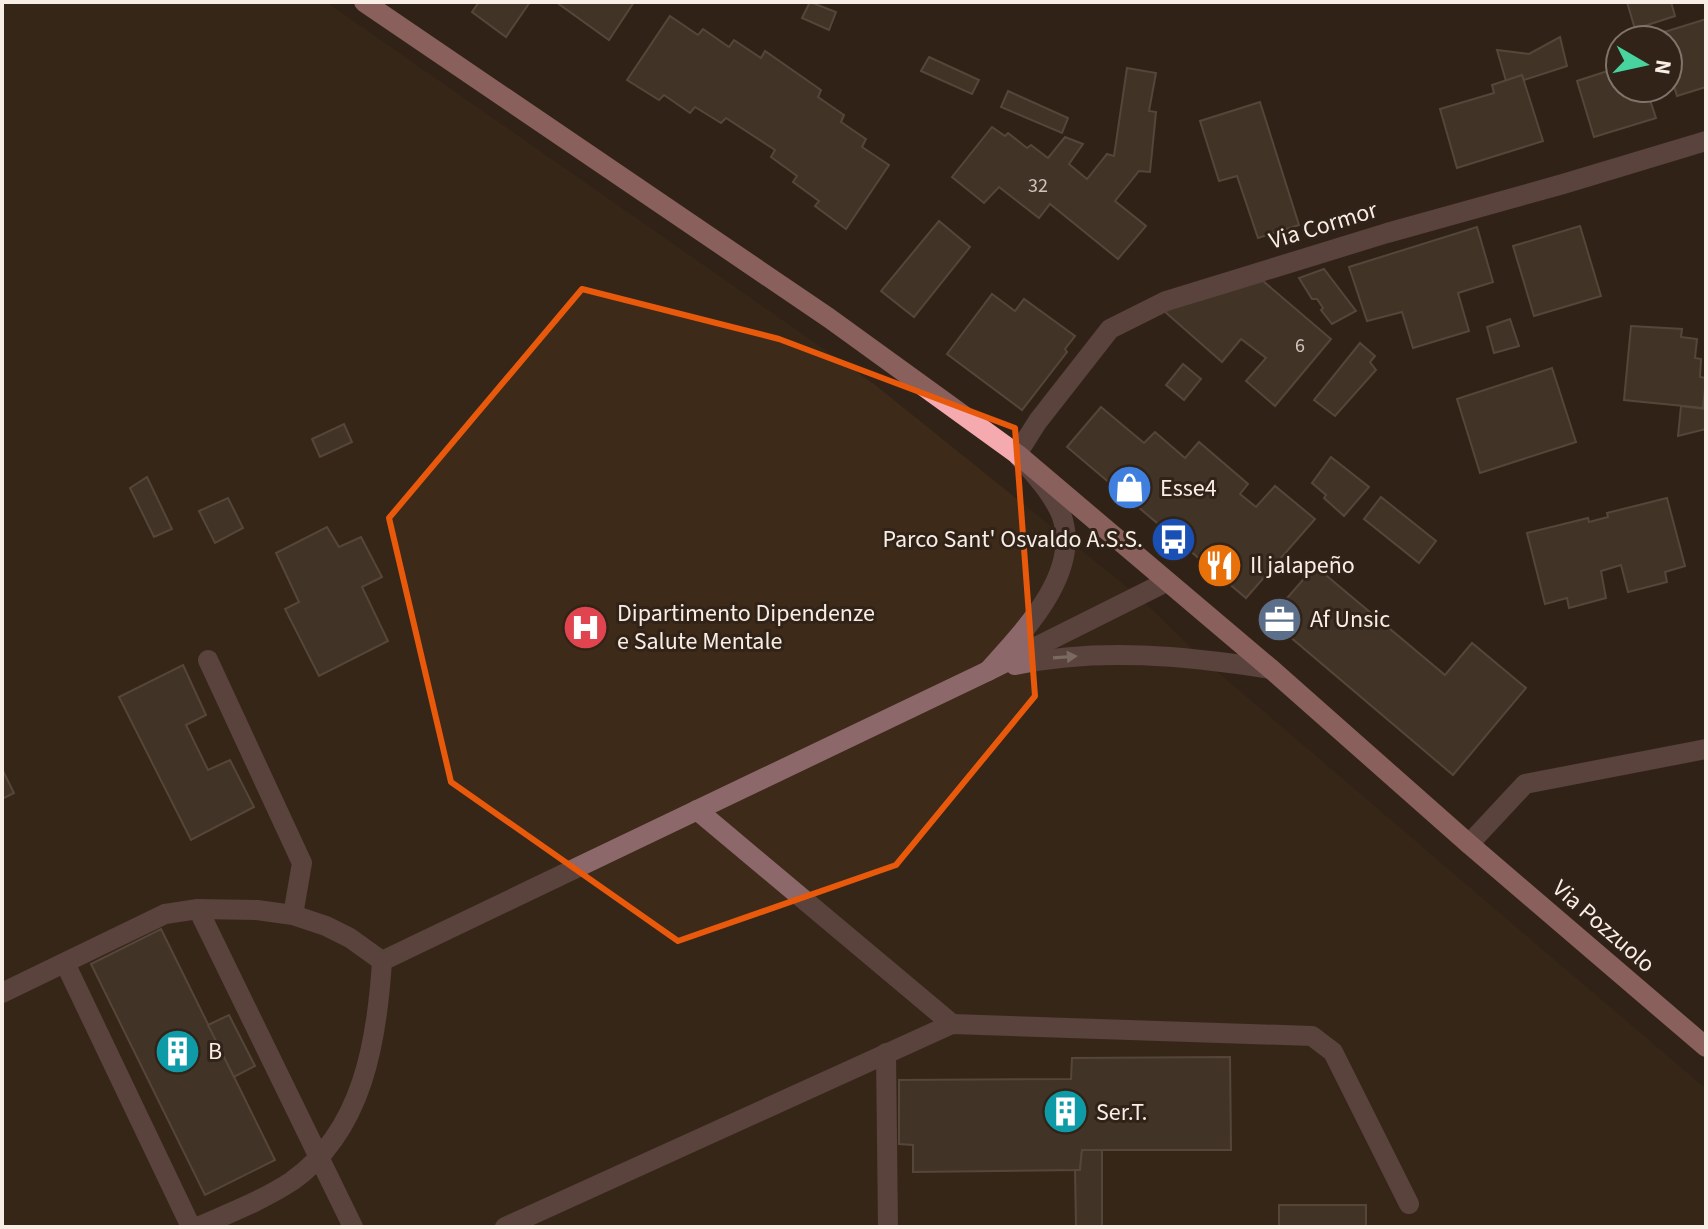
<svg xmlns="http://www.w3.org/2000/svg" width="1708" height="1229" font-family="'Source Sans 3',sans-serif">
<style>
.built{fill:#3d2a19}
.building{fill:#57473a;stroke:#817163;stroke-width:2}
.lines{fill:none;stroke-linecap:round;stroke-linejoin:round}
.minor{stroke:#8c686b;stroke-width:20}
.major{stroke:#f5aab0;stroke-width:20}
.oneway{fill:#d2bfbb}
.marked{fill:none;stroke:#e8590c;stroke-width:6;stroke-linejoin:round}
.labels{text-anchor:middle;stroke-width:6;stroke-linejoin:round;paint-order:stroke}
.number-label{font-size:20px;fill:#d0c4bb}
.street-label{font-size:24px;fill:#f8eee6;stroke:#312317}
.poi-label{font-size:24px;fill:#f8eee6;stroke:#312317;text-anchor:start}
</style>
<rect width="100%" height="100%" fill="#312317"/>
<polygon class="built" points="2,2 326,2 874,384 1138,596 1201,658 1706,1089 1706,1227 2,1227"/>
<g class="building">
<polygon points="479,2 530,2 506,37 472,12"/>
<polygon points="556,2 634,2 609,40"/>
<polygon points="810,2 836,12 829,30 802,18"/>
<polygon points="1627,2 1671,2 1675,16 1635,29"/>
<polygon points="670,16 698,35 703,29 729,47 734,40 761,58 765,51 821,90 818,97 844,115 841,122 866,139 862,147 889,165 846,229 815,206 819,201 793,182 797,176 771,157 775,150 726,118 721,123 695,107 690,113 664,95 659,100 627,80"/>
<polygon points="1706,19 1706,87 1677,96 1668,66 1668,40 1660,40 1658,34"/>
<polygon points="1560,37 1567,66 1524,80 1522,75 1506,81 1497,50 1529,54"/>
<polygon points="929,57 979,80 972,94 921,71"/>
<polygon points="1620,67 1620,88 1646,88 1656,118 1594,137 1577,81"/>
<polygon points="1127,68 1156,73 1149,111 1156,112 1150,172 1139,171 1115,201 1146,226 1118,259 1050,204 1039,218 999,187 984,203 952,177 992,127 1005,136 1008,133 1027,148 1031,145 1048,158 1065,137 1083,144 1069,164 1087,179 1107,154 1114,156"/>
<polygon points="1522,75 1543,141 1457,168 1440,109 1494,93 1492,85"/>
<polygon points="1008,91 1068,118 1062,133 1001,107"/>
<polygon points="1260,102 1299,225 1258,238 1237,176 1219,181 1200,121"/>
<polygon points="939,221 970,247 914,317 881,291"/>
<polygon points="1580,226 1601,296 1534,316 1513,246"/>
<polygon points="1477,227 1493,282 1458,293 1469,331 1413,348 1402,312 1367,321 1349,267"/>
<polygon points="1324,269 1356,311 1332,324 1321,310 1323,308 1317,299 1312,299 1299,278"/>
<polygon points="1263,281 1331,339 1275,406 1246,381 1266,358 1241,339 1222,362 1164,311"/>
<polygon points="992,294 1015,311 1024,299 1075,336 1065,349 1067,352 1022,410 947,354"/>
<polygon points="1510,319 1519,346 1494,353 1487,327"/>
<polygon points="1631,326 1682,329 1681,337 1697,339 1695,358 1701,359 1700,377 1706,378 1703,408 1624,400"/>
<polygon points="1360,343 1375,356 1370,362 1376,370 1335,416 1314,400"/>
<polygon points="1183,364 1201,379 1184,400 1166,385"/>
<polygon points="1552,368 1576,442 1480,473 1457,399"/>
<polygon points="1681,406 1706,409 1706,429 1678,436"/>
<polygon points="1101,407 1144,443 1155,432 1185,458 1199,442 1248,484 1240,494 1256,507 1275,486 1315,519 1246,598 1067,447"/>
<polygon points="344,424 352,442 320,457 312,439"/>
<polygon points="1331,457 1369,487 1344,516 1324,498 1326,495 1312,483"/>
<polygon points="147,477 172,529 154,537 130,488"/>
<polygon points="1381,497 1436,541 1419,563 1364,519"/>
<polygon points="228,498 243,528 215,543 199,511"/>
<polygon points="1667,498 1685,566 1665,572 1667,582 1628,592 1621,565 1601,571 1606,598 1569,608 1567,598 1545,604 1527,533 1588,518 1589,522 1608,517 1607,513"/>
<polygon points="327,527 339,547 361,537 382,577 362,587 388,641 319,676 285,609 299,602 276,553"/>
<polygon points="1315,566 1445,675 1472,643 1526,688 1453,775 1269,619"/>
<polygon points="183,665 206,715 186,725 208,770 230,760 254,807 191,840 119,697"/>
<polygon points="2,769 14,793 2,799"/>
<polygon points="161,929 275,1160 205,1195 91,964"/>
<polygon points="229,1015 255,1066 234,1077 208,1025"/>
<polygon points="1230,1057 1231,1150 1082,1150 1080,1170 913,1172 913,1145 899,1144 899,1080 1071,1079 1072,1058"/>
<polygon points="1082,1150 1102,1150 1102,1227 1076,1227 1075,1170 1080,1170"/>
<rect x="1279" y="1205" width="87" height="22"/>
</g>
<g class="lines">
<g class="minor">
<polyline points="208,660 302,863 293,915"/>
<path d="M1015 665C1100 647 1186 656 1271 669"/>
<path d="M988 671C1023 632 1083 572 1061 514 1051 491 1033 473 1017 454L1038 421 1110 329 1166 301 1387 233 1563 184 1706 141"/>
<polyline points="697,810 952,1024"/>
<polyline points="1469,844 1525,784 1706,749"/>
<polyline points="198,909 353,1227"/>
<polyline points="382,961 988,671 1166,582"/>
<polyline points="65,963 191,1227"/>
<polyline points="2,993 165,914 198,909 257,910 293,915 326,926 350,938 382,961"/>
<polyline points="886,1053 888,1227"/>
<path d="M198 1227C230 1213 263 1200 292 1181 363 1131 377 1041 382 961"/>
<polyline points="505,1227 952,1024 1312,1036 1333,1052 1409,1204"/>
</g>
<polyline class="major" points="364,2 829,318 1017,454 1271,669 1469,844 1706,1047"/>
</g>
<defs><path id="oneway-solid" d="M-6-.8H1V-3.2L6.5 0L1 3.2V.8H-6Z" transform="scale(2)"/></defs>
<use class="oneway" href="#oneway-solid" transform="translate(1065 657) rotate(-4)"/>
<path d="M0 0H1708V1229H0ZM582 289 779 339 1015 428 1035 696 896 865 678 941 451 782 389 518Z" fill="#312317" fill-opacity=".55" fill-rule="evenodd"/>
<path class="marked" d="M582 289 779 339 1015 428 1035 696 896 865 678 941 451 782 389 518Z"/>
<defs>
<symbol id="shop-disc" viewBox="-11 -11 22 22"><circle r="9.5" fill="#3f7fe0" stroke="#312317"/><path d="M-5-2.5h2.3a2.7 3.5 0 0 1 5.4 0H5L5.5 6h-11ZM-1.5-2.5h3a1.5 2.3 0 0 0-3 0Z" fill="#fff"/></symbol>
<symbol id="bus-disc" viewBox="-11 -11 22 22"><circle r="9.5" fill="#1a4fb4" stroke="#312317"/><path d="M-5-6H5V4H4V6H2V4H-2V6H-4V4H-5ZM-3.5-4V0h7V-4ZM-3.5 1.2v1.5H-2V1.2ZM2 1.2v1.5H3.5V1.2Z" fill="#fff"/></symbol>
<symbol id="restaurant-disc" viewBox="-11 -11 22 22"><circle r="9.5" fill="#e8710a" stroke="#312317"/><path d="M-5-6h1v4h1v-4h1v4h1v-4h1v5L-1.5 .5V6h-2V.5L-5-1ZM5-6V6H3V1.5H1.5Q1.5-4 5-6Z" fill="#fff"/></symbol>
<symbol id="office-disc" viewBox="-11 -11 22 22"><circle r="9.5" fill="#5c6f8a" stroke="#312317"/><path d="M-6-3h4V-5.5h4V-3h4V5H-6ZM-1-4.5V-3h2v-1.5ZM-6 0V1H6V0Z" fill="#fff"/></symbol>
<symbol id="hospital-disc" viewBox="-11 -11 22 22"><circle r="9.5" fill="#e0444e" stroke="#312317"/><path d="M-5-5h3v3.5h4V-5h3V5h-3V1.5h-4V5h-3Z" fill="#fff"/></symbol>
<symbol id="building-disc" viewBox="-11 -11 22 22"><circle r="9.5" fill="#0f9aa8" stroke="#312317"/><path d="M-4-6H4V6H1V3H-1V6H-4ZM-2.5-4.3h1.7v1.8h-1.7ZM.8-4.3h1.7v1.8H.8ZM-2.5-1h1.7V.8h-1.7ZM.8-1h1.7V.8H.8Z" fill="#fff"/></symbol>
</defs>
<g fill-rule="evenodd">
<use href="#shop-disc" x="1104" y="462" width="51" height="51"/>
<use href="#bus-disc" x="1148" y="514" width="51" height="51"/>
<use href="#restaurant-disc" x="1194" y="540" width="51" height="51"/>
<use href="#office-disc" x="1254" y="594" width="51" height="51"/>
<use href="#hospital-disc" x="560" y="602" width="51" height="51"/>
<use href="#building-disc" x="152" y="1026" width="51" height="51"/>
<use href="#building-disc" x="1040" y="1086" width="51" height="51"/>
</g>
<g class="labels">
<g class="number-label">
<text x="1038" y="192">32</text>
<text x="1300" y="352">6</text>
</g>
<g class="street-label">
<text transform="translate(1323 225) rotate(-17)" y="8">Via Cormor</text>
<text transform="translate(1604 926) rotate(41)" y="8">Via Pozzuolo</text>
</g>
<g class="poi-label">
<text x="1160" y="496">Esse4</text>
<text x="1143" y="547" text-anchor="end">Parco Sant' Osvaldo A.S.S.</text>
<text x="1250" y="573">Il jalapeño</text>
<text x="617" y="621">Dipartimento Dipendenze<tspan x="617" dy="28">e Salute Mentale</tspan></text>
<text x="1310" y="627">Af Unsic</text>
<text x="208" y="1059">B</text>
<text x="1096" y="1120">Ser.T.</text>
</g>
</g>
<rect width="1708" height="1229" fill="none" stroke="#f8eee6" stroke-width="8"/>
<g transform="translate(1644 64) rotate(99)"><circle r="38" fill="#312317" stroke="#81746a" stroke-width="2"/>
<path d="M0-6L14 30L0 20L-14 30Z" fill="#47d49e"/>
<text y="-12" font-size="22" font-weight="bold" text-anchor="middle" fill="#f8eee6">N</text>
</g>
</svg>
